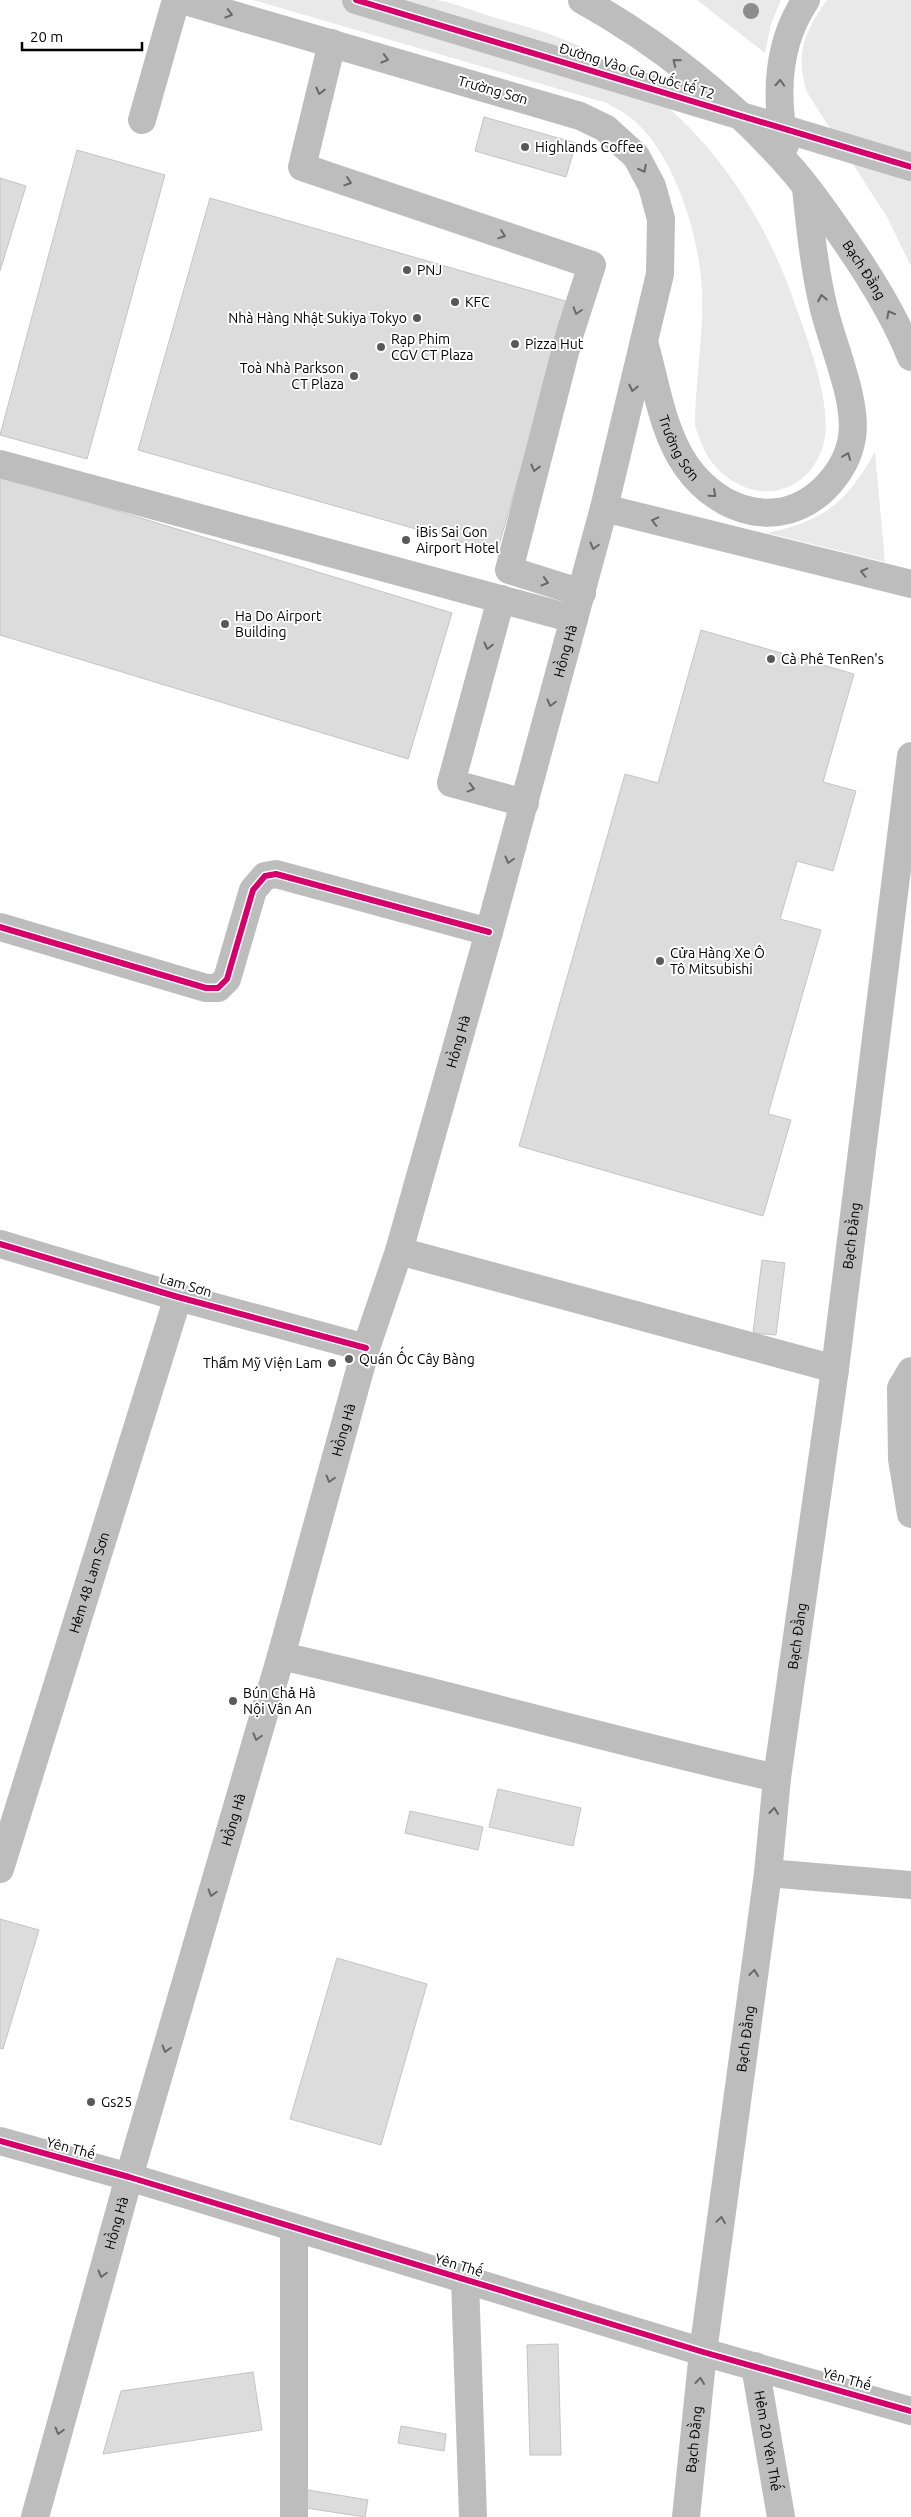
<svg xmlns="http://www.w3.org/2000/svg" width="911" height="2517" font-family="Ubuntu,sans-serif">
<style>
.green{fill:#e9e9e9}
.building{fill:#dcdcdc;stroke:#c4c4c4}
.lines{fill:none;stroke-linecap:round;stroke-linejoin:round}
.minor{stroke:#bdbdbd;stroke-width:28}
.major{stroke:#bdbdbd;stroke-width:28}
.cycleway-casing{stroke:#fff;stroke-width:9}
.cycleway{stroke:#d6006c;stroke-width:6}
.tree{fill:#8c8c8c}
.oneway{stroke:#686868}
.poi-dot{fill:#595959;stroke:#fff;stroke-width:2}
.labels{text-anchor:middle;stroke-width:4;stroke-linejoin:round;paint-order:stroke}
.street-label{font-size:14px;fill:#000;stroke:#fff}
.poi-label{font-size:14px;fill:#000;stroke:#fff;text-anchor:start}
</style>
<rect width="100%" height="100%" fill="#fff"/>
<g class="green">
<path d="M253 0C296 0 338 0 380 0 398 0 418 0 436 0 457 3 478 13 499 19 527 27 558 35 585 49 689 105 757 194 795 304 808 341 837 414 821 452 801 499 749 504 715 466 705 455 700 440 695 426 695 381 704 337 702 292 700 237 675 153 630 117 623 111 614 108 607 103Z"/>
<polygon points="697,0 781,0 771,24 765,53"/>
<path d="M827 0H911V266L887 217 808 94C794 56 804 32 827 0Z"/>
<path d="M875 452 885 562 767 533C824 521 846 503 875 452Z"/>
</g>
<g class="building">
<polygon points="484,117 576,143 566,177 475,151"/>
<polygon points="77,150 165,175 87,459 0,435"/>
<polygon points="0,178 26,186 0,271"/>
<polygon points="210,198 569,302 497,552 138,450"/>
<polygon points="0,475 452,613 408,759 0,635"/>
<polygon points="701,630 854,674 823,782 856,791 833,871 797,861 780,919 821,930 768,1114 791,1120 763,1216 519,1146 625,774 658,783"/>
<polygon points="762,1260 785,1263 776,1335 753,1333"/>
<polygon points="498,1789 581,1808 573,1846 489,1827"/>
<polygon points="410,1811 483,1827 478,1850 405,1833"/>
<polygon points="0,1919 39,1930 3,2049 0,2048"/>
<polygon points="337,1958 427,1984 381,2145 290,2119"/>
<polygon points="558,2344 561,2455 530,2455 527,2345"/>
<polygon points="253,2372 262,2430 103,2454 121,2391"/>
<polygon points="401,2426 446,2434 444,2451 398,2443"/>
<polygon points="302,2489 368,2500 365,2517 299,2507"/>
</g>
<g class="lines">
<g class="minor">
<polyline points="356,0 911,167"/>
<polyline points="332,43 302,167 592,265 570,333 509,570 582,593"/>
<polyline points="142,120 176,0"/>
<path d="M785 145C775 96 777 43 806 0"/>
<polyline points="0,464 574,619"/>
<polyline points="604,508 911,584"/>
<polyline points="501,599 451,783 525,803"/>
<polyline points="0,927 206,988 218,988 227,979 253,890 265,876 276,874 489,932"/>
<polyline points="0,1244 178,1297 366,1348"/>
<polyline points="399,1251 835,1369"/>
<polyline points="911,1371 901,1388 902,1459 911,1514"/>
<path d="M281 1656C447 1693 611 1741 777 1778"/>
<path id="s1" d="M0 1869 178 1297"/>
<polyline points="768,1873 911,1885"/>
<polyline points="0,2141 129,2177 703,2352 911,2411"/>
<polyline points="465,2280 473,2517"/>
<path id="s2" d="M755 2366 781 2517"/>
<polyline points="294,2517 294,2228"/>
</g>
<g class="major">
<path id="s3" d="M582 0C658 42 732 101 789 166 810 189 828 216 846 242 871 278 895 317 911 357"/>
<path id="s4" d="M644 342C656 383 662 432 687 467 720 513 780 531 824 489 839 474 849 458 852 437 858 400 831 342 823 305 814 266 810 227 806 188"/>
<path id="s5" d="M35 2517 129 2177 281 1656 366 1348 399 1251 489 932 604 508 660 274 661 219 652 186 636 156 605 128 580 116 182 0"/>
<path id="s6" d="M686 2517 703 2352 768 1873 777 1778 835 1369 911 756"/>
</g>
<defs>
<g id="cycleway">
<polyline points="356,0 911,167"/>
<polyline points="0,927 206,988 218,988 227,979 253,890 265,876 276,874 489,932"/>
<polyline points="0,1244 178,1297 366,1348"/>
<polyline points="0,2141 129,2177 703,2352 911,2411"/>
</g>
</defs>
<use href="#cycleway" class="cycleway-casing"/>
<use href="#cycleway" class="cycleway"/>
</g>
<circle class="tree" cx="751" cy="11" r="8"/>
<defs><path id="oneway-chevron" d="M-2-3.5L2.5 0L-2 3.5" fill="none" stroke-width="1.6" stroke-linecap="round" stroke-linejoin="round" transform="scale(1.25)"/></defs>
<g class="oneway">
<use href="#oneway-chevron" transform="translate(229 14) rotate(16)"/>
<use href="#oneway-chevron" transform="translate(385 59) rotate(16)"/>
<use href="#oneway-chevron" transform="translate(676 62) rotate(-141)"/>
<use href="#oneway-chevron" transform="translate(780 83) rotate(-87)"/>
<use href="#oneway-chevron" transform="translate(320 91) rotate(104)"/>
<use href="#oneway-chevron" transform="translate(643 169) rotate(63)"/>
<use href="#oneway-chevron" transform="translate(348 182) rotate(19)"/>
<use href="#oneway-chevron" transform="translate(502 235) rotate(19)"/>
<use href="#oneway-chevron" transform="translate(822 298) rotate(-101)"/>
<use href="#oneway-chevron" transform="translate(577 311) rotate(108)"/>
<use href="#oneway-chevron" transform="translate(890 314) rotate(-118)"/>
<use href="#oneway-chevron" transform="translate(633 388) rotate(103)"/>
<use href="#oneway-chevron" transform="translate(847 456) rotate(-69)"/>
<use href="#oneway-chevron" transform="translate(535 468) rotate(104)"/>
<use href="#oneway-chevron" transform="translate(713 494) rotate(41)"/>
<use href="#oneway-chevron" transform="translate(655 521) rotate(-166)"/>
<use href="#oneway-chevron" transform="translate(594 546) rotate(105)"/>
<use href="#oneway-chevron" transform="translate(864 572) rotate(-166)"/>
<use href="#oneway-chevron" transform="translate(545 582) rotate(17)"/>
<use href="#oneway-chevron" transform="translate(488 646) rotate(105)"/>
<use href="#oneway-chevron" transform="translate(551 703) rotate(105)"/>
<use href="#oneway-chevron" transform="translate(471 788) rotate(15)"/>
<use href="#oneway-chevron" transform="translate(509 860) rotate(105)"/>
<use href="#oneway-chevron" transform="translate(330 1479) rotate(105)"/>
<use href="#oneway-chevron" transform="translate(257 1737) rotate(106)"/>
<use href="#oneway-chevron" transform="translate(774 1811) rotate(-84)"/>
<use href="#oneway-chevron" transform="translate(212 1893) rotate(106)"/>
<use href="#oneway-chevron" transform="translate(754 1973) rotate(-82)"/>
<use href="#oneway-chevron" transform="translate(166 2049) rotate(106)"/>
<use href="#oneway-chevron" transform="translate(721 2220) rotate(-82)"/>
<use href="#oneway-chevron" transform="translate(102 2274) rotate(105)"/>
<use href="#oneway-chevron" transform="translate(700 2381) rotate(-84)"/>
<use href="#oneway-chevron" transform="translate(59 2431) rotate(105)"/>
</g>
<g class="poi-dot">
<circle cx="525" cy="147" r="5"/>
<circle cx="407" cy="270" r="5"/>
<circle cx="455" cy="302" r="5"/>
<circle cx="417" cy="318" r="5"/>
<circle cx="515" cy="344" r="5"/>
<circle cx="381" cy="347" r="5"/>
<circle cx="354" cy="376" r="5"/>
<circle cx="406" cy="540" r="5"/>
<circle cx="225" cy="624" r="5"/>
<circle cx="771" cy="659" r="5"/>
<circle cx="660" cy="961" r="5"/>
<circle cx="349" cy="1359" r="5"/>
<circle cx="332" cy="1363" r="5"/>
<circle cx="233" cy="1701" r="5"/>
<circle cx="91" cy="2102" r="5"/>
</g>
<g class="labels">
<g class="street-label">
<text transform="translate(637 71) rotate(17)" y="5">Đường Vào Ga Quốc tế T2</text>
<text transform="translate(493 90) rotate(16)" y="5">Trường Sơn</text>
<text dy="5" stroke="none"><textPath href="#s3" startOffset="395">Bạch Đằng</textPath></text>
<text dy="5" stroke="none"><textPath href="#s4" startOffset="112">Trường Sơn</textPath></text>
<text dy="5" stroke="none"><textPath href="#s5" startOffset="1940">Hồng Hà</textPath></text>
<text dy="5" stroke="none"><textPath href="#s5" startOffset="1535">Hồng Hà</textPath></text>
<text dy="5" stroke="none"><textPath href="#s6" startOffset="1292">Bạch Đằng</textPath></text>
<text transform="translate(186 1285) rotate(16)" y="5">Lam Sơn</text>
<text dy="5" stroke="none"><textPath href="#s5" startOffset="1130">Hồng Hà</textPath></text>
<text dy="5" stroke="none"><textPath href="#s1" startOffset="300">Hẻm 48 Lam Sơn</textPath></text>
<text dy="5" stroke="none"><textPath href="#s6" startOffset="888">Bạch Đằng</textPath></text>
<text dy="5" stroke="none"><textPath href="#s5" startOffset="725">Hồng Hà</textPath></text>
<text dy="5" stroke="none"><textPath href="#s6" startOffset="482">Bạch Đằng</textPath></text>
<text transform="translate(71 2148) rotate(15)" y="5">Yên Thế</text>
<text dy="5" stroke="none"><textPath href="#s5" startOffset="305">Hồng Hà</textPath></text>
<text transform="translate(459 2265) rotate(17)" y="5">Yên Thế</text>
<text transform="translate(847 2379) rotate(16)" y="5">Yên Thế</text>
<text dy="5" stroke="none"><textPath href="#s6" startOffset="78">Bạch Đằng</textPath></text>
<text dy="5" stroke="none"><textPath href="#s2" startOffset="76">Hẻm 20 Yên Thế</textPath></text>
</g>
<g class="poi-label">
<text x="535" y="152">Highlands Coffee</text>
<text x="417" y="275">PNJ</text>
<text x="465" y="307">KFC</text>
<text x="407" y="323" text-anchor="end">Nhà Hàng Nhật Sukiya Tokyo</text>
<text x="391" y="344">Rạp Phim<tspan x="391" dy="16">CGV CT Plaza</tspan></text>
<text x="525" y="349">Pizza Hut</text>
<text x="344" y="373" text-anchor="end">Toà Nhà Parkson<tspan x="344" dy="16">CT Plaza</tspan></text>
<text x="416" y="537">iBis Sai Gon<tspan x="416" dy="16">Airport Hotel</tspan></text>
<text x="235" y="621">Ha Do Airport<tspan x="235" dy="16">Building</tspan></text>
<text x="781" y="664">Cà Phê TenRen's</text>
<text x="670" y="958">Cửa Hàng Xe Ô<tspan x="670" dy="16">Tô Mitsubishi</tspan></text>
<text x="359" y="1364">Quán Ốc Cây Bàng</text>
<text x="322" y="1368" text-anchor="end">Thẩm Mỹ Viện Lam</text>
<text x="243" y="1698">Bún Chả Hà<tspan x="243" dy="16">Nội Vân An</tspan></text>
<text x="101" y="2107">Gs25</text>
</g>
</g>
<path d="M22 42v8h120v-8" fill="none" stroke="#000000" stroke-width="2.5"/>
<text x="30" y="42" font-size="15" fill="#000000" stroke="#ffffff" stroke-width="4" paint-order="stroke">20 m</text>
</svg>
